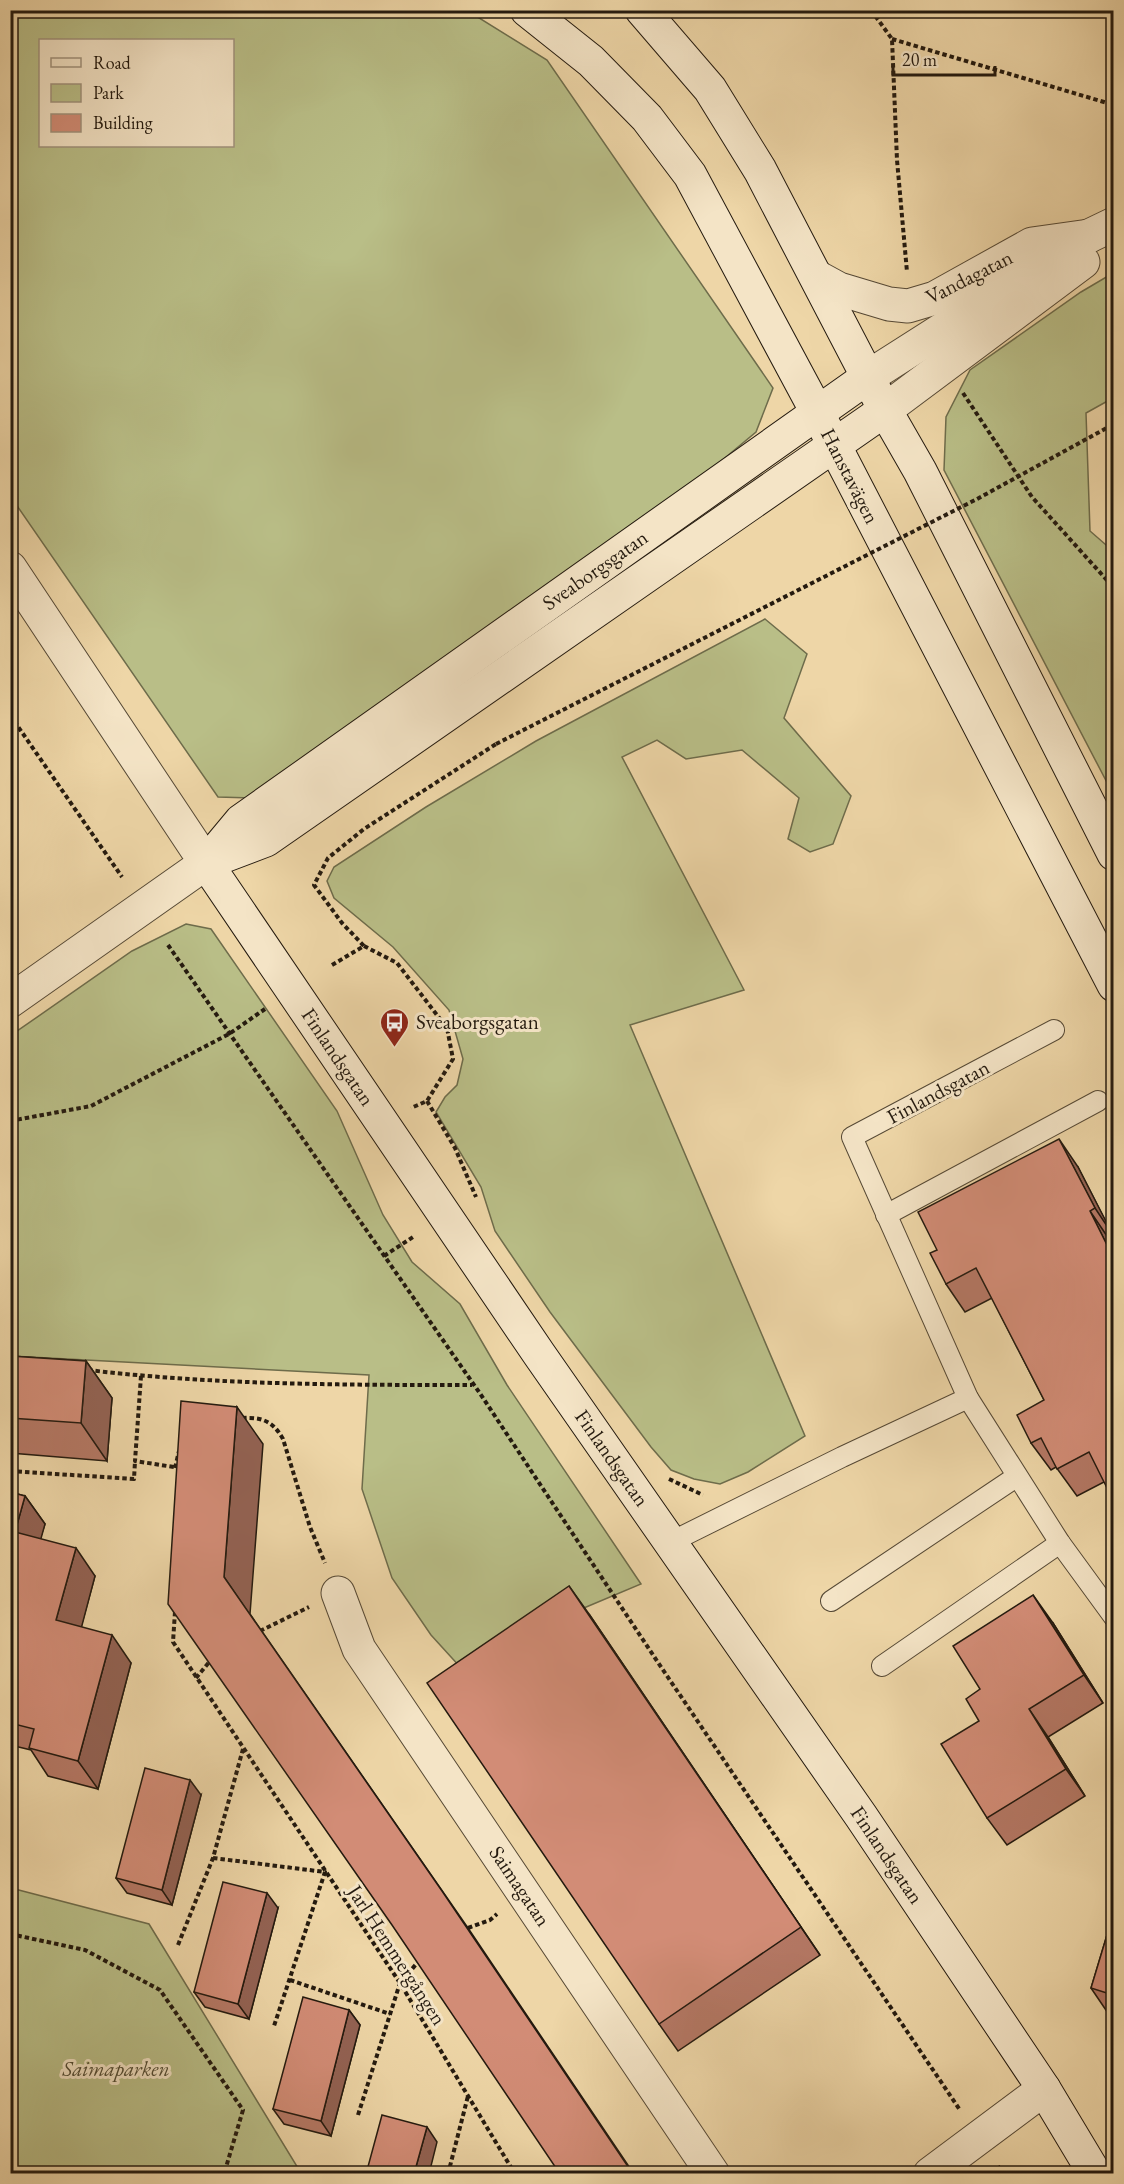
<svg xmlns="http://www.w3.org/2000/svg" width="1124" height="2184" font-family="'EB Garamond',serif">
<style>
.green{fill:#b9be87;stroke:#6e6c4b;stroke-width:1.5;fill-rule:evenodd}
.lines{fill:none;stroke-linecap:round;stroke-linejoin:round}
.lane-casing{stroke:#564935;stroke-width:22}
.street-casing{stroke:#564935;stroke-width:35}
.secondary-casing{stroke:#241a0f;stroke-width:35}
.path{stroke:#241a0f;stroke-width:4;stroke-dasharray:4.5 3;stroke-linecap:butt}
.lane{stroke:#f4e4c6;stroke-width:20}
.street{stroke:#f4e4c6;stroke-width:33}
.secondary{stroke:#f4e4c6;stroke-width:33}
.path-bridge{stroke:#241a0f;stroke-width:4;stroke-dasharray:4.5 3;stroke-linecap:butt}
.wall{fill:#b57865;stroke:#241a0f;stroke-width:1.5}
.shaded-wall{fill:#936253;stroke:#241a0f;stroke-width:1.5}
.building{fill:#d28c76;stroke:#241a0f;stroke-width:1.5}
.labels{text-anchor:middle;stroke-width:6;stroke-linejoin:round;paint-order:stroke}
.street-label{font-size:21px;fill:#241a0f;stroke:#f4e4c6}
.poi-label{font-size:21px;fill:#241a0f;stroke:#f4e4c6;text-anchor:start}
.park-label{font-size:21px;font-style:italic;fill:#514b33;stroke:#f4e4c6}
</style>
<rect width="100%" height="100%" fill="#eed6a7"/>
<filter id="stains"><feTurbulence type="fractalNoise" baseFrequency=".00333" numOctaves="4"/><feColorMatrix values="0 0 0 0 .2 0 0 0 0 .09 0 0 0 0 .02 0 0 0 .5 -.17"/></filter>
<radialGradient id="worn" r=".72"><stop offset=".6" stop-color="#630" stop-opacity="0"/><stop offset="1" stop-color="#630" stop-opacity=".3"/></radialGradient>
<g class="green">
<path d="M10 11H468L547 60 773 388 756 432 654 517 252 798 218 797 11 497ZM40 40H232V146H40Z"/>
<polygon points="1113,273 1113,398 1086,413 1090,531 1113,551 1113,794 944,470 946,417 970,370 1081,292"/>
<polygon points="765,619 807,654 784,718 851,796 833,844 810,852 788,839 799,798 742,750 686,759 657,740 622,757 744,990 630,1025 805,1436 748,1472 720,1484 694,1479 671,1470 651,1447 550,1312 495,1231 481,1187 436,1112 445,1097 457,1085 463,1059 449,1010 393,947 334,898 327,881 334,867 426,807 536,741"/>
<polygon points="186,924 211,929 337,1111 383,1215 412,1262 460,1304 507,1385 641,1584 572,1613 472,1680 431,1635 392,1578 362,1489 369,1375 11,1356 10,1036 132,951"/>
<polygon points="11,1888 149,1924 301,2173 11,2173"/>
</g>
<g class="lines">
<defs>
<g id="lane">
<polyline points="1054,1030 852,1137 968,1398 1060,1543 1114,1617"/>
<polyline points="886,1215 1098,1101"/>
<polyline points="671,1542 842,1457 968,1398"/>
<polyline points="831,1601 1016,1477"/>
<polyline points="882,1666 1060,1543"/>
</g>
<g id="street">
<polyline points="817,277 839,289 889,304 908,306 935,298 1032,244 1089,236"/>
<polyline points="868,377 1089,236 1114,224"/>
<polyline points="885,410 1083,262"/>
<polyline points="10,568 206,863 10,1001"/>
<polyline points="338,1593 359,1649 713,2174"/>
<polyline points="930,2174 1044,2089"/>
</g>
<g id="secondary">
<polyline points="527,10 591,61 647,118 690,175 817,412 1114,985"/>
<polyline points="642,10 710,89 760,170 885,410 920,471 1114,854"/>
<polyline points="208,862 266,840 885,410"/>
<polyline points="206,863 539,1354 861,1816 1044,2089 1095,2174"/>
<polyline points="206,863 241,821 868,377"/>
</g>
</defs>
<use href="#lane" class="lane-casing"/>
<use href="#street" class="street-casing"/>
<use href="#secondary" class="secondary-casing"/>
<g class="path">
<polyline points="871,10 892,39 897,160 907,272"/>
<polyline points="892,39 1114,105"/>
<polyline points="963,393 1032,497 1114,588"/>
<polyline points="10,715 122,877"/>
<polyline points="168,945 479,1392 657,1661 960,2110"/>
<polyline points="364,946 397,963 447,1028 453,1059 427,1101 411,1108"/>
<polyline points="332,965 364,946 342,923 314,885 328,858 364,829 496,744"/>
<polyline points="427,1101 455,1148 476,1197"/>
<polyline points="10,1121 91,1106 229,1034 265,1009"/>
<polyline points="384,1256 413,1237"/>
<path d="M88 1370C215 1385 344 1385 472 1385"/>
<polyline points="141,1376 135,1461 180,1468"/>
<path d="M242 1418C262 1417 273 1421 283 1439L310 1527 325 1563"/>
<polyline points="175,1468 179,1451"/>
<polyline points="10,1471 134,1479 135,1461"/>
<polyline points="669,1479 703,1495"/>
<polyline points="175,1612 173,1642 400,1983 515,2174"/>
<polyline points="260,1631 309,1607"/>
<polyline points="196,1678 210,1661"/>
<polyline points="213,1858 325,1872 274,2026"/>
<polyline points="468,1928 490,1920 497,1914"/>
<polyline points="10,1934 85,1950 160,1990 243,2110 224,2174"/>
<polyline points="178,1945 213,1858 243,1749"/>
<polyline points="290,1980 390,2014"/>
<polyline points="358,2115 400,1983 418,1962"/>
<polyline points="998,2166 1002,2174"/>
<polyline points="448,2174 468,2096"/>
</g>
<use href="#lane" class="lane"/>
<use href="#street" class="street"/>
<use href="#secondary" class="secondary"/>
<polyline class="path-bridge" points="496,744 977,499 1114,424"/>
</g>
<g class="wall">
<polygon points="1078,1167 1113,1236 1109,1239 1104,1482 1077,1496 1056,1467 1051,1470 1031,1443 1044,1400 992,1298 965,1312 946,1284"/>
<polygon points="10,1356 86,1361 112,1398 107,1461 10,1453"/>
<polygon points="10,1492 25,1496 45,1524 40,1539 95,1576 81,1627 131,1663 98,1789 48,1776 31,1750 10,1745"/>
<polygon points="589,1614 820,1955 678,2051 659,2024"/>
<polygon points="1053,1623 1103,1703 1048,1737 1085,1796 1007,1845 987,1818 979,1721 980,1689"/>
<polygon points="201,1795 172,1905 127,1893 116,1878"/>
<polygon points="278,1908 249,2019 205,2007 194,1992"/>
<polygon points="1113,1915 1113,2017 1110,2016 1091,1988"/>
<polygon points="349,2010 360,2025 331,2136 284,2124 273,2109"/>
</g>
<g class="shaded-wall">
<polygon points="1059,1139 1078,1167 1113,1235 1095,1208"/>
<polygon points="1090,1211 1109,1239 1113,1247 1113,1257"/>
<polygon points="86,1361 112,1398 107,1461 81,1423"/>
<polygon points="237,1407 263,1444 250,1614 468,1928 634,2174 633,2174 224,1577"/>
<polygon points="25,1496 45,1524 35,1560 15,1532"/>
<polygon points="76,1548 95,1576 76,1648 56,1620"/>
<polygon points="569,1586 589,1614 820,1955 801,1927"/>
<polygon points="1033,1595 1053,1623 1103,1703 1084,1675"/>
<polygon points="112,1635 131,1663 98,1789 78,1761"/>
<polygon points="1029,1709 1048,1737 1085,1796 1066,1769"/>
<polygon points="190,1780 201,1795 172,1905 162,1890"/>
<polygon points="267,1893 278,1908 249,2019 238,2004"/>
<polygon points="349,2010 360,2025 331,2136 321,2121"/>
<polygon points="427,2127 437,2142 429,2174 414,2174"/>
</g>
<g class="building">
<polygon points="1059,1139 1095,1208 1090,1211 1113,1257 1113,1500 1089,1452 1057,1469 1041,1438 1031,1443 1017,1415 1044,1400 976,1268 946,1284 930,1253 937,1250 918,1212"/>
<polygon points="10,1356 86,1361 81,1423 10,1418"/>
<polygon points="181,1401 237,1407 224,1577 442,1891 633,2174 560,2174 392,1925 168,1604"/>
<polygon points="10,1492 25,1496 15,1532 76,1548 56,1620 112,1635 78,1761 29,1748 34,1729 10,1723"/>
<polygon points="569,1586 801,1927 659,2024 427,1683"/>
<polygon points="1033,1595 1084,1675 1029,1709 1066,1769 987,1818 941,1744 979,1721 966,1699 980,1689 953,1646"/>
<polygon points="145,1768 190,1780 162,1890 116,1878"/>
<polygon points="223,1882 267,1893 238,2004 194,1992"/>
<polygon points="1113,1915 1113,1995 1091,1988"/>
<polygon points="303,1997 349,2010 321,2121 273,2109"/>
<polygon points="382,2115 427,2127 414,2174 366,2174"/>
</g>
<defs>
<symbol id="bus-pin" viewBox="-11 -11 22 30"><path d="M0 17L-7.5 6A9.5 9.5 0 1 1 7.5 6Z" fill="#8f2418" stroke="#f4e4c6"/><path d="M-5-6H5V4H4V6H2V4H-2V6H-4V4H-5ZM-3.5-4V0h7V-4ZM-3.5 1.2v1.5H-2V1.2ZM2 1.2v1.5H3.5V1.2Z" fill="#fff"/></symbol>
</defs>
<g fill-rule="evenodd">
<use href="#bus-pin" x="378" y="1006" width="33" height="45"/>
</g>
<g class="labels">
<g class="street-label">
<text transform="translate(969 277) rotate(-27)" y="7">Vandagatan</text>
<text transform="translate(850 476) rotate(63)" y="7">Hanstavägen</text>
<text transform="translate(595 570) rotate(-35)" y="7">Sveaborgsgatan</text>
<text transform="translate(338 1057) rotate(56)" y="7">Finlandsgatan</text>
<text transform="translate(938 1092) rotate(-28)" y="7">Finlandsgatan</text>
<text transform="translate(612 1458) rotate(55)" y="7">Finlandsgatan</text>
<text transform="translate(887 1855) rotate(56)" y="7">Finlandsgatan</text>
<text transform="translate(520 1886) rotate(56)" y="7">Saimagatan</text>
<text transform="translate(397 1955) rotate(57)" y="7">Jarl Hemmergången</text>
</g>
<g class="poi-label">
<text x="416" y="1029">Sveaborgsgatan</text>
</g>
<g class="park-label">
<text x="116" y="2076">Saimaparken</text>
</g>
</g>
<rect width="1124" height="2184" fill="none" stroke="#eed6a7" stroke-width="36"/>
<rect x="12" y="12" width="1100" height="2160" fill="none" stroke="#241a0f" stroke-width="3"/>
<rect x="18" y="18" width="1088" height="2148" fill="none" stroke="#241a0f" stroke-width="1.5"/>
<rect x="39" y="39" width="195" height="108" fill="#f4e4c6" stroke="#a1937d" stroke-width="1.5"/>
<rect x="51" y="58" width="30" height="9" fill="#f4e4c6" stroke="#a1937d" stroke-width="1.5"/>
<text x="93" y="69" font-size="18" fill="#241a0f">Road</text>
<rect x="51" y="84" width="30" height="18" fill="#b9be87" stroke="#a1937d" stroke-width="1.5"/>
<text x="93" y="99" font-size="18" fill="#241a0f">Park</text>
<rect x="51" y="114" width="30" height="18" fill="#d28c76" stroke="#a1937d" stroke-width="1.5"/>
<text x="93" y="129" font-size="18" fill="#241a0f">Building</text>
<path d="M893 66v9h102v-9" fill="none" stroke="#241a0f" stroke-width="3"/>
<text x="902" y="66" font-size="18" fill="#241a0f" stroke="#f4e4c6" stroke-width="4.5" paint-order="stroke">20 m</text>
<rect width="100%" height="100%" filter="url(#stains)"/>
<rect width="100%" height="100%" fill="url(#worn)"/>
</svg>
